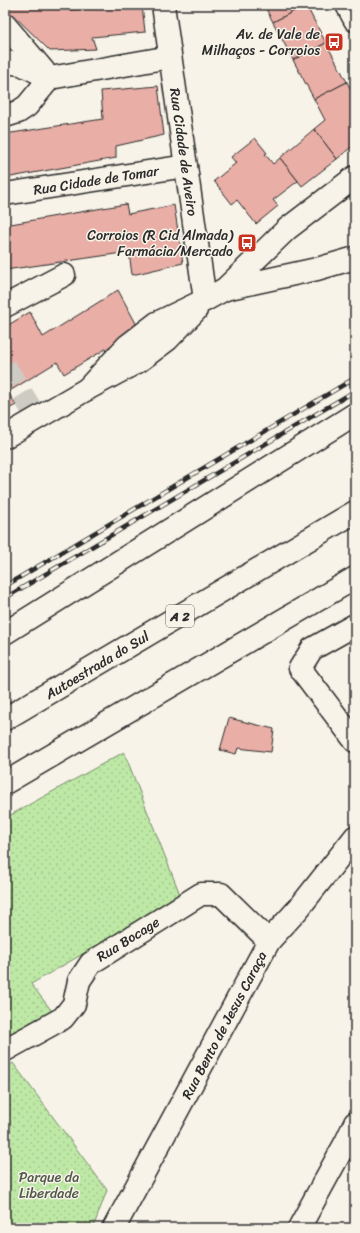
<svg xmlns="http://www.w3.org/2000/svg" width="360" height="1233" font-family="Sriracha,sans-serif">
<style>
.grass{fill:url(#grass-dots);stroke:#748a68}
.building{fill:#e9aea6;stroke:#2b2b2b}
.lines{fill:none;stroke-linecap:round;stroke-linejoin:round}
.minor-tunnel{stroke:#cecbc2;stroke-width:22;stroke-dasharray:22 11;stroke-linecap:butt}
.minor-casing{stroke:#2b2b2b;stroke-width:25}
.major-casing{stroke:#2b2b2b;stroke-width:25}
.highway-casing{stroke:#2b2b2b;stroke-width:25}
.minor{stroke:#f7f3e8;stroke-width:22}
.major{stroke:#f7f3e8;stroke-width:22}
.highway{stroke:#f7f3e8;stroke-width:22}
.rail-casing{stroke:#2b2b2b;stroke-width:4.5}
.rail{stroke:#f7f3e8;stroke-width:3;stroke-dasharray:9;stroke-linecap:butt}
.labels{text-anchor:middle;stroke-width:3;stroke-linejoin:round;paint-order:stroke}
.shield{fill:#f7f3e8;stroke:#686764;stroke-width:1}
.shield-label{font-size:13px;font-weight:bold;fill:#2b2b2b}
.poi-label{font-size:14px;fill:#2b2b2b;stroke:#f7f3e8;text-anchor:end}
.street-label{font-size:14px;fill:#2b2b2b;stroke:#f7f3e8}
.park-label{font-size:14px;fill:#505a4a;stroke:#f7f3e8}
</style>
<defs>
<pattern id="grass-dots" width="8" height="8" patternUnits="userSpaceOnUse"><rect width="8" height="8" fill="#bee8a5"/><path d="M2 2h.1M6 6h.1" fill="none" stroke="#a3c78e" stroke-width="1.8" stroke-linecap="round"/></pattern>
</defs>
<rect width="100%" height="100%" fill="#f7f3e8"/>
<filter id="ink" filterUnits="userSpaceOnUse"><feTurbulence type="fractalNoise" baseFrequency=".025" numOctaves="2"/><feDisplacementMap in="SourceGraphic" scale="8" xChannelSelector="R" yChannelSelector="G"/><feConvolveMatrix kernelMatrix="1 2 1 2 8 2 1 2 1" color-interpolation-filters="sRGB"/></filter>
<g filter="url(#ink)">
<g class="grass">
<polygon points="124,752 181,897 31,984 55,1015 5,1044 5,818"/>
<polygon points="13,1063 107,1190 93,1228 5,1228 5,1068"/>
</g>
<g class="building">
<polygon points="5,5 61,5 67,10 86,9 86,5 142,5 145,32 92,37 96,49 50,51 5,7"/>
<polygon points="264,5 306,5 273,22"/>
<polygon points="306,5 326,43 293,60 273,22"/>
<polygon points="326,43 347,82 314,99 293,60"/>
<polygon points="347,82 355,98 355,144 337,159 314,129 325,120 314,99"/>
<polygon points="158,86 164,135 116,146 116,158 5,178 5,134 103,119 101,91"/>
<polygon points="314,129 337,159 302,186 280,158"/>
<polygon points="255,138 267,153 265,154 273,164 280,158 298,181 273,200 278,206 256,224 237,200 232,204 214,181 236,163 231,157"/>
<polygon points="126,204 128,214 174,205 183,263 132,275 129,252 5,270 5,225"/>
<polygon points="118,290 139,329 64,374 57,362 8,392 16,405 5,411 5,327 30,312 43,337"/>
<polygon points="229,718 274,729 271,752 238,748 236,754 220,750"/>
</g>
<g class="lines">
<polyline class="minor-tunnel" points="5,366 37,418"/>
<defs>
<g id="minor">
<polyline points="163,5 205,300"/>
<polyline points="5,25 44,71"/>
<polyline points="5,62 21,64 50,78 170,57"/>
<polyline points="5,116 18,112 27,106 50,78"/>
<polyline points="5,194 186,166"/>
<polyline points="5,306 64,275"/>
<polyline points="355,625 312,649 300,668 355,741"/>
<polyline points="5,633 355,414"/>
<polyline points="5,1050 63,1018 74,1004 79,981 91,963 201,894 221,894 269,941"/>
<polyline points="114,1228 269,941 299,908 355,837"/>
<polyline points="299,1228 346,1142 355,1123"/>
</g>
<g id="major">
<polyline points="347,5 355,20"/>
<polyline points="225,289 317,269 355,258"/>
<polyline points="87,389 127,346 157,323 205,300 225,289 287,229 355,177"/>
<polyline points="5,437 87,389 139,361 167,340 196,310"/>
</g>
<g id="highway">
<polyline points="5,719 355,512"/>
<polyline points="5,783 355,578"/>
</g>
</defs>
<use href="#minor" class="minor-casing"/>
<use href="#major" class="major-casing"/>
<use href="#highway" class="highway-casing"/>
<use href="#minor" class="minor"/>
<use href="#major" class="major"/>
<use href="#highway" class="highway"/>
<defs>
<g id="rail">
<polyline points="5,586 355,378"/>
<polyline points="5,598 355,391"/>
</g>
</defs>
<use href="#rail" class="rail-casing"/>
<use href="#rail" class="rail"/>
</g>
</g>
<defs>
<symbol id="bus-square" viewBox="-11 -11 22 22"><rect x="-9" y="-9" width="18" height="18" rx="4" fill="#c8321e" stroke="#f7f3e8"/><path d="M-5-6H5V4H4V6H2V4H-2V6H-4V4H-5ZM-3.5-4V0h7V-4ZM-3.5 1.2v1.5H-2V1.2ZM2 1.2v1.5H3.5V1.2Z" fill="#fff"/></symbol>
</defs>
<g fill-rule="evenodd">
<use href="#bus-square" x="323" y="31" width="22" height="22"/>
<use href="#bus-square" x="236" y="232" width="22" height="22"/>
</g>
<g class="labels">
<rect class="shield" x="166" y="605" width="28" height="22" rx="3"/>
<g class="shield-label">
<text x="180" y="621">A 2</text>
</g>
<g class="poi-label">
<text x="320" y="39">Av. de Vale de<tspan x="320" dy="16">Milhaços - Corroios</tspan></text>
<text x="233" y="240">Corroios (R Cid Almada)<tspan x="233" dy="16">Farmácia/Mercado</tspan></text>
</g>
<g class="street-label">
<text transform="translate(184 152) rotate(82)" y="5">Rua Cidade de Aveiro</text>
<text transform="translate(96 180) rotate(-9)" y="5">Rua Cidade de Tomar</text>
<text transform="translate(97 665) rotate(-31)" y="5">Autoestrada do Sul</text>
<text transform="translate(128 939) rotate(-32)" y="5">Rua Bocage</text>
<text transform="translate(224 1025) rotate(-62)" y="5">Rua Bento de Jesus Caraça</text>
</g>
<g class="park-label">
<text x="49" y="1182">Parque da<tspan x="49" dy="16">Liberdade</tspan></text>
</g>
</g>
<rect width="360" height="1233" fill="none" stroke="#f7f3e8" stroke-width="20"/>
<rect x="10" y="10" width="340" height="1213" fill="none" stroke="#2b2b2b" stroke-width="1.5" filter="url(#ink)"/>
</svg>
